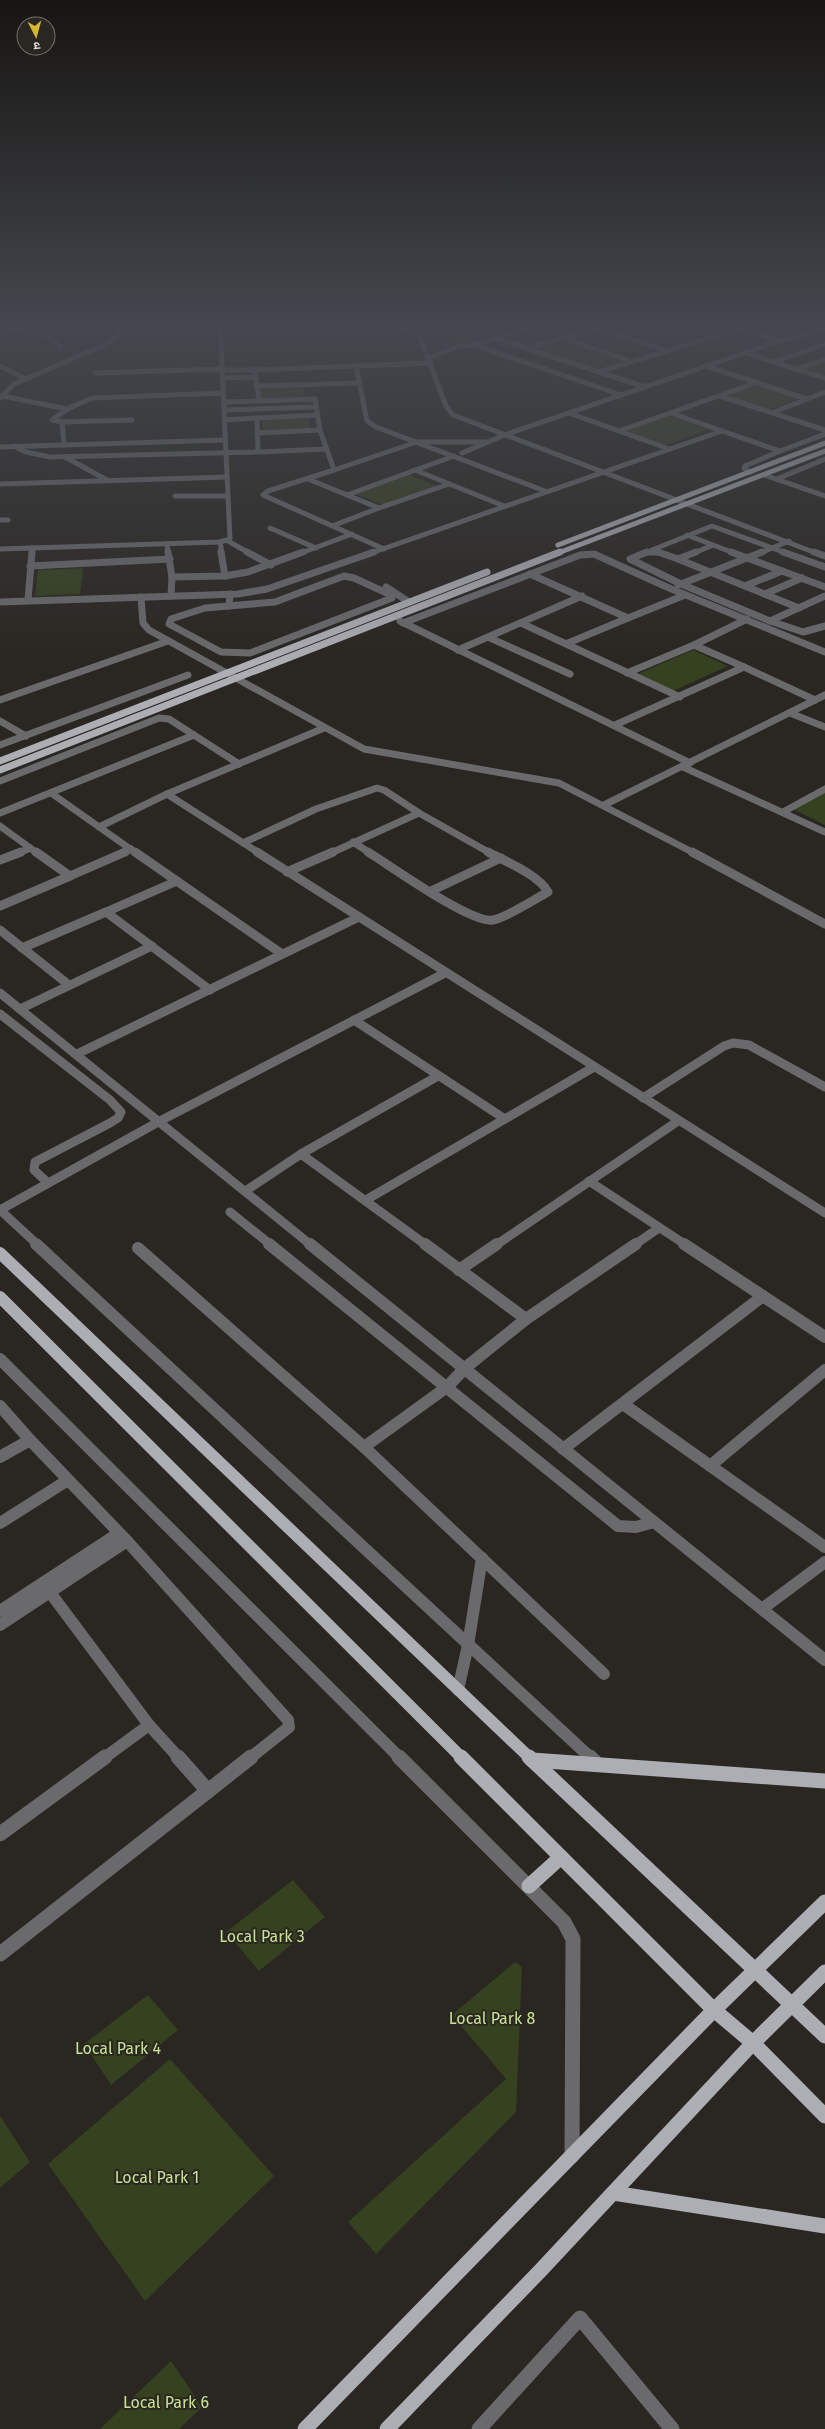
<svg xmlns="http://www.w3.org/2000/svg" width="825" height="2429" font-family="'Fira Sans','Noto Sans Devanagari',sans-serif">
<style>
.green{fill:#36411f}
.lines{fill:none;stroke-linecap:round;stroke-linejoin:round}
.minor-far4{stroke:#6a6a6d;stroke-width:5}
.minor-far3{stroke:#6a6a6d;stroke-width:7}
.minor-far2{stroke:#6a6a6d;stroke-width:9}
.minor-far1{stroke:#6a6a6d;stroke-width:12}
.minor{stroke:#6a6a6d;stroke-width:15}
.major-far3{stroke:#adadb4;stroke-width:5}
.major-far2{stroke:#adadb4;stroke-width:7}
.major-far1{stroke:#adadb4;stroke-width:12}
.major{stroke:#adadb4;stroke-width:15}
.labels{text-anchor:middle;stroke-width:4;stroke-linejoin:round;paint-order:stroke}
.near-park-label{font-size:16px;fill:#c7e393;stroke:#2a2621}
</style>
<rect width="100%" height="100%" fill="#2a2621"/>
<g class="green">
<polygon points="409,323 533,323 458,344 407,324"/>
<polygon points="565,342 624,361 595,370 537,350"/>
<polygon points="825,361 825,375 803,369"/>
<polygon points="757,385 800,398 768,410 725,396"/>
<polygon points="303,387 305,397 260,399 259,388"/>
<polygon points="670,416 710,429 664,446 625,431"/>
<polygon points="308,417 310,429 263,430 262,419"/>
<polygon points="410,475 437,486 383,505 356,494"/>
<polygon points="83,568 80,594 35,596 38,570"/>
<polygon points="693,650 728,666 673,691 638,674"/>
<polygon points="825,792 825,825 793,809"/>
<polygon points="293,1880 325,1917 259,1971 226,1932"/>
<polygon points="515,1962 522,1967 516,2112 376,2254 348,2222 506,2079 452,2015"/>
<polygon points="148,1995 178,2030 111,2085 84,2044"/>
<polygon points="170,2059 274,2176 145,2301 48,2164"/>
<polygon points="0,2116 30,2162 0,2188"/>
<polygon points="171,2361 202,2407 179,2429 100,2429"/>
</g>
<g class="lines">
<g class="minor-far4">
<polyline points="386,323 419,335 446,406 453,415 816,553"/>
<polyline points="544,323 474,345 621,395"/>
<polyline points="581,323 667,351"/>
<polyline points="798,323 819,329"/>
<polyline points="33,326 60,346"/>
<polyline points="0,332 56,323"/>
<polyline points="495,338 645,387"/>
<polyline points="562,338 633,362"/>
<polyline points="780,341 825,328"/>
<polyline points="527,349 596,328"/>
<polyline points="746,353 825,378"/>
<polyline points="429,358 459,346 474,345"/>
<polyline points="774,362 825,344"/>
<polyline points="431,363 356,366 367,421 376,427 545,491"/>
<polyline points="0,366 26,379"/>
<polyline points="356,366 255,370 259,401 315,399 320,430 334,470 417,442 487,442"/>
<polyline points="706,366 807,399"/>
<polyline points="796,369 825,359"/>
<polyline points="222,370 255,370"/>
<polyline points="598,372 742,328"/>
<polyline points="96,373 222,369"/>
<polyline points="223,378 255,377"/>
<polyline points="256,386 359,383"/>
<polyline points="3,396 67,409"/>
<polyline points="720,396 825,430"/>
<polyline points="0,398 14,384 109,343 119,334 125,323"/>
<polyline points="224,402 259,401"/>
<polyline points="224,410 316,407"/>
<polyline points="774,412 825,392"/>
<polyline points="569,413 669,449"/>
<polyline points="132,420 62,422 52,420 67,409 92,398 223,393"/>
<polyline points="224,420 257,418"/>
<polyline points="62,422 64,445 225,440"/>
<polyline points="619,431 758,382"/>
<polyline points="722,431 780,451 825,434"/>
<polyline points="257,433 320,430"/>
<polyline points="14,446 26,452 50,457 258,452 257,418 318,415"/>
<polyline points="0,447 64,445"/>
<polyline points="258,452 326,449"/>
<polyline points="462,453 507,434 780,341 726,323"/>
<polyline points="65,457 107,480"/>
<polyline points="334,470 268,491 263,495 384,549"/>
<polyline points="415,470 504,506"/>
<polyline points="750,472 744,468 745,466 780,451"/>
<polyline points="764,475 825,496"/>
<polyline points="308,479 379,508 449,484"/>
<polyline points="777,479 825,459"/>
<polyline points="0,484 227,477"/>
<polyline points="347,495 454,456"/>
<polyline points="175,496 228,496"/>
<polyline points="0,520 8,520"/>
<polyline points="332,526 379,508"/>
<polyline points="270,528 316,548"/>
<polyline points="687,535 713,545 694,553"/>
<polyline points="228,541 249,553"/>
<polyline points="220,542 222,553"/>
<polyline points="167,544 168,553"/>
<polyline points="713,545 734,553"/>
<polyline points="0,549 220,542 230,539 220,323"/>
<polyline points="652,550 712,526 786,553"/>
<polyline points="32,553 32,548"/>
<polyline points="301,553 352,534"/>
<polyline points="371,553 722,431 671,413"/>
<polyline points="643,553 662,553"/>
<polyline points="760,553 789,541"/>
</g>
<g class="minor-far3">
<polyline points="168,552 172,577 171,595"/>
<polyline points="221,552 225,576"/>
<polyline points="247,552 271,565"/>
<polyline points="647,552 630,559 681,584 762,552"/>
<polyline points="658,552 678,559 696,552"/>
<polyline points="731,552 825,587"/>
<polyline points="783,552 825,567"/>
<polyline points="814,552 825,556"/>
<polyline points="678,559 799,608"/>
<polyline points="30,566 170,559"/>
<polyline points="530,574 628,618 685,595"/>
<polygon points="344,576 354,578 391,595 392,598 250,653 221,652 169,624 171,619 205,608 275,602"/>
<polyline points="172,577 225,576 248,572 303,552"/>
<polyline points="678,585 681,584 770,621 825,596"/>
<polyline points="745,586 782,571"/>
<polyline points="386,587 409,602"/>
<polyline points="765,594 802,578"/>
<polyline points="141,597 143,623 149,630 364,749 559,783 694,853"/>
<polyline points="28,600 32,552"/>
<polyline points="0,602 238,594 267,589 374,552"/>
<polyline points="229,606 230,594"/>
<polyline points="400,621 690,763"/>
<polyline points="770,621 803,632 825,626"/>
<polyline points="403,623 580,555 594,554 669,588 825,652"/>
<polyline points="521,623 680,697"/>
<polyline points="490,638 570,674"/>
<polyline points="568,643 628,618"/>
<polyline points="458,650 582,596"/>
<polyline points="744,667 694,645 747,619"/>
<polyline points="627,673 694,645"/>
<polyline points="0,700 168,641"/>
<polyline points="790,713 825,727"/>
<polyline points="0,721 26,736"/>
<polyline points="615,725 744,667 815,700"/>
<polyline points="0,745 188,675"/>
<polyline points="683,767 825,832"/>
<polyline points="0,781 159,718 169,719 239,764"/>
<polyline points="51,793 136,853"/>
<polyline points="604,805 825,695"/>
<polyline points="783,812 825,789"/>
<polyline points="0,813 194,735"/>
<polyline points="0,826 37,853"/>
<polyline points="99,827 167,794"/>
<polyline points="353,842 370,853"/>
<polyline points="243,843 316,809 377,788 384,790 419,813 490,853"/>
<polyline points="19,853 30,848"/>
<polyline points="123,853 131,849"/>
<polyline points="259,853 167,794 324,728"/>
<polyline points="331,853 419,813"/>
</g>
<g class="minor-far2">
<polyline points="36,852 70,876 125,852"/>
<polyline points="135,852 282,954"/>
<polyline points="257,852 825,1213"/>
<path d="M368 852C391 866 471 924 493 920 506 918 535 899 548 892 539 875 505 861 488 852"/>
<polyline points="692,852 825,924"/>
<polyline points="0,860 21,852"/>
<polyline points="287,872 333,852"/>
<polyline points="177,881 106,912 210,990"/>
<polyline points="431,891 501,858"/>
<polyline points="0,906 70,876"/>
<polyline points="0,930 69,985"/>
<polyline points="22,948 106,912"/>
<polyline points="0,993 311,1245"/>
<polyline points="20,1009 152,946"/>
<polyline points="0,1014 110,1100 121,1112 118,1118 110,1123 35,1162 34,1170 48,1183"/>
<polyline points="354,1020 505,1119"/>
<polyline points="77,1054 359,917"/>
<polyline points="643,1098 724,1046 733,1043 749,1045 825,1087"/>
<polyline points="589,1181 686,1245"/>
<polyline points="247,1190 301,1154"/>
<polyline points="366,1200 594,1067"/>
<polyline points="0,1210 38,1245"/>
<polyline points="0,1210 160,1121 445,973"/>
<polyline points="230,1212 271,1245"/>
<polyline points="426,1245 301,1154 438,1076"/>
<polyline points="496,1245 678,1121"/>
<polyline points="634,1245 659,1228"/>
</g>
<g class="minor-far1">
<polyline points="36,1244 591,1758"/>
<polyline points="269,1244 618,1526 636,1527 654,1522"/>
<polyline points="310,1244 825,1660"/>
<polyline points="684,1244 825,1337"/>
<polyline points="138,1248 364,1447 604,1674"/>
<polyline points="459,1270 497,1244"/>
<polyline points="526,1319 636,1244"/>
<polyline points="0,1359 400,1758"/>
<polyline points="623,1404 825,1547"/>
<polyline points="0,1406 30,1440"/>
<polyline points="364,1447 447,1387 465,1368 526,1319 425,1244"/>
<polyline points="563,1449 763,1296"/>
<polyline points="0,1457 30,1440 127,1541 288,1720 289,1727 250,1758"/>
<polyline points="710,1466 825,1370"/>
<polyline points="0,1523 68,1480"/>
<polyline points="43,1583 149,1725 179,1758"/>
<polyline points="762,1609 825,1562"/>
<polyline points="0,1611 119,1533"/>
<polyline points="0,1625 127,1541"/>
<polyline points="458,1690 468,1645 482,1558"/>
<polyline points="104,1758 149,1725"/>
</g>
<g class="minor">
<polyline points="399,1757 564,1922 573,1939 572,2156"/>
<polyline points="590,1757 597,1764"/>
<polyline points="208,1791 251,1757"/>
<polyline points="0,1834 105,1757"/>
<polyline points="0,1954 208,1791 178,1757"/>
<polyline points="479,2429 580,2318 672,2429"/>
</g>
<g class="major-far3">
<polyline points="558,545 825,443"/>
<polyline points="558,553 825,451"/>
</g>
<g class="major-far2">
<polyline points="0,761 487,572"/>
<polyline points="0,770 560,552"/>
</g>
<g class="major-far1">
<polyline points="0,1253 530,1758"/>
<polyline points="0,1297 462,1758"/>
</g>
<g class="major">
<polyline points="461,1757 714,2010 753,2043 825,2116"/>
<polyline points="529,1757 825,2036"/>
<polyline points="532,1760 825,1781"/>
<polyline points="529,1886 561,1857"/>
<polyline points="613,2193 825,2226"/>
<polyline points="305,2429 714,2010 825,1902"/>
<polyline points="387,2429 540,2271 753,2043 825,1972"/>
</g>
</g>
<linearGradient id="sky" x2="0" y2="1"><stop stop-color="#171512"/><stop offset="0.49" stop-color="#44474e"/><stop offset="1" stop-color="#44474e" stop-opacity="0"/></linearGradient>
<rect width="825" height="663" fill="url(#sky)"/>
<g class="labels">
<g class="near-park-label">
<text x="262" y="1942">Local Park 3</text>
<text x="492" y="2024">Local Park 8</text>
<text x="118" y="2054">Local Park 4</text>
<text x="157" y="2183">Local Park 1</text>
<text x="166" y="2408">Local Park 6</text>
</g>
</g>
<g transform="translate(36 36) rotate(174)"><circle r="19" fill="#2a2621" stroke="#75716d"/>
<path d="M0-3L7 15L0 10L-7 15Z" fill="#d4b635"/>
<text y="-6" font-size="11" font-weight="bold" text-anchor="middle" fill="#e5e2df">उ</text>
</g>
</svg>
